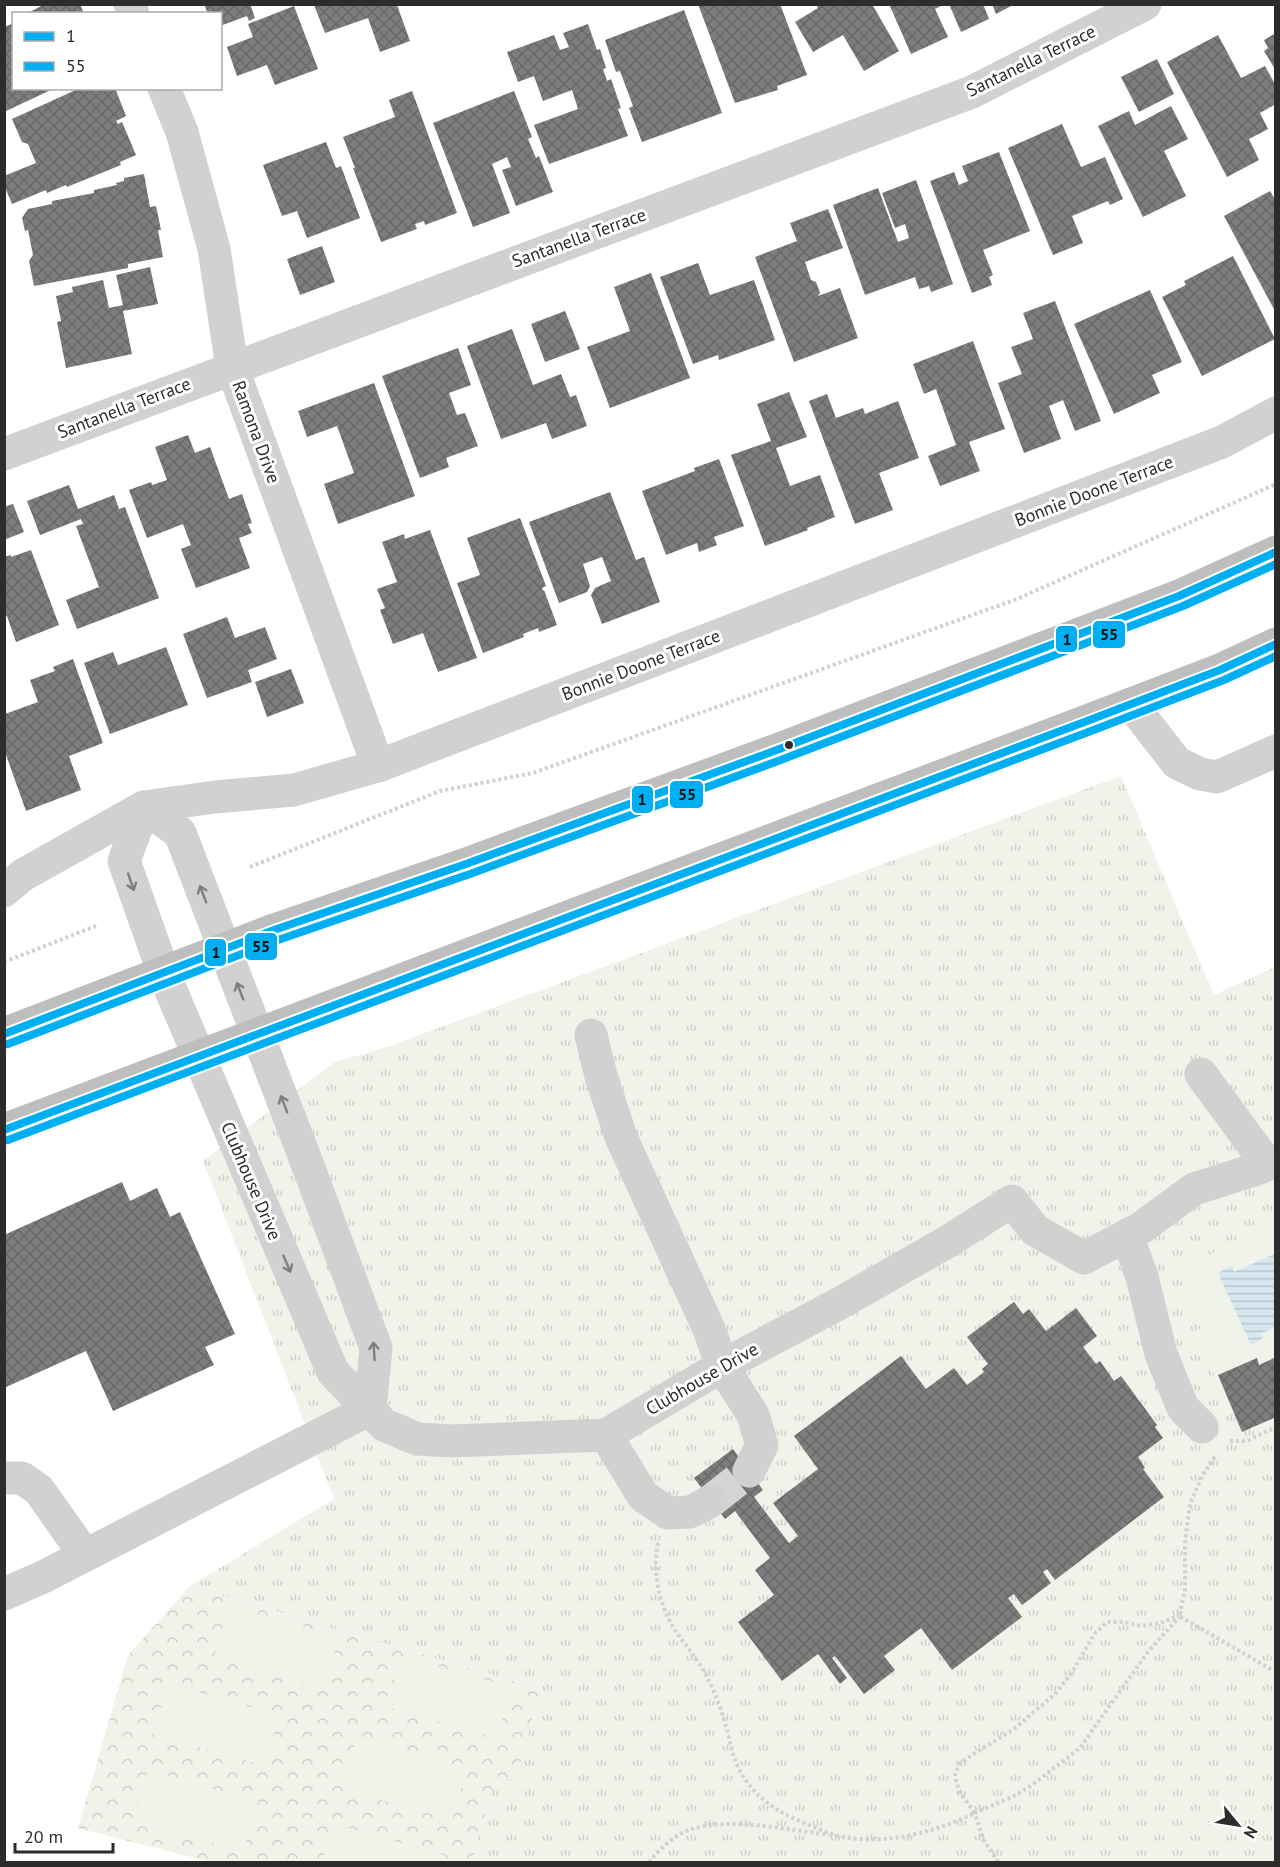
<svg xmlns="http://www.w3.org/2000/svg" width="1280" height="1867" font-family="'PT Sans',sans-serif">
<style>
.grass{fill:url(#grass-tufts)}
.forest{fill:url(#forest-crowns)}
.pitch{fill:#eff3ea}
.water{fill:url(#water-rules)}
.building{fill:url(#building-cross-hatch)}
.lines{fill:none;stroke-linecap:round;stroke-linejoin:round}
.minor-tunnel{stroke:#d5d5d5;stroke-width:33;stroke-dasharray:33 16;stroke-linecap:butt}
.path{stroke:#d1d1d1;stroke-width:4;stroke-dasharray:3 3;stroke-linecap:butt}
.minor{stroke:#d1d1d1;stroke-width:33}
.highway{stroke:#bebebe;stroke-width:33}
.bus-1-casing{stroke:#fff;stroke-width:12}
.bus-2-casing{stroke:#fff;stroke-width:12}
.bus-1{stroke:#00aff2;stroke-width:8}
.bus-2{stroke:#00aff2;stroke-width:8}
.oneway{stroke:#7e7e7e}
.bus-dot{fill:#2c2c2c;stroke:#fff;stroke-width:2}
.labels{text-anchor:middle;stroke-width:6;stroke-linejoin:round;paint-order:stroke}
.street-label{font-size:18px;fill:#2c2c2c;stroke:#fff}
.line-badge{stroke:#fff;stroke-width:2}
.pale-badge-label{font-size:16px;text-anchor:middle;font-weight:bold;fill:#111}
</style>
<defs>
<pattern id="grass-tufts" width="24" height="20" patternUnits="userSpaceOnUse" patternTransform="scale(1.5)"><rect width="24" height="20" fill="#eff3ea"/><path d="M3 7l-1-3M5 7V3M7 7l1-3M15 17l-1-3M17 17v-4M19 17l1-3" fill="none" stroke="#cdd0c9"/></pattern>
<pattern id="forest-crowns" width="20" height="18" patternUnits="userSpaceOnUse" patternTransform="scale(1.5)"><rect width="20" height="18" fill="#eff3ea"/><path d="M2 6a3 3 0 1 1 6 0M12 15a3 3 0 1 1 6 0" fill="none" stroke="#cdd0c9"/></pattern>
<pattern id="water-rules" width="6" height="5" patternUnits="userSpaceOnUse" patternTransform="scale(1.5)"><rect width="6" height="5" fill="#d6e7f0"/><path d="M0 2.5h6" fill="none" stroke="#b8c6ce"/></pattern>
<pattern id="building-cross-hatch" width="8" height="8" patternUnits="userSpaceOnUse" patternTransform="scale(1.5)"><rect width="8" height="8" fill="#7d7d7d"/><path d="M0 0l8 8M0 8l8-8" fill="none" stroke="#676767"/></pattern>
</defs>
<rect width="100%" height="100%" fill="#fff"/>
<polygon class="grass" points="1121,776 1214,995 1275,967 1275,1862 472,1862 495,1777 515,1780 540,1689 190,1586 334,1499 203,1161 335,1062 387,1047"/>
<polygon class="forest" points="190,1586 540,1689 516,1780 495,1777 472,1862 210,1862 78,1828 128,1655"/>
<g class="pitch">
<polygon points="1275,1227 1275,1417 1242,1432 1194,1332 1201,1328 1184,1286 1193,1284 1184,1265"/>
<polygon points="229,1606 339,1637 324,1688 214,1657"/>
<polygon points="401,1656 511,1687 497,1738 387,1707"/>
<polygon points="168,1684 279,1715 265,1766 154,1734"/>
<polygon points="357,1737 467,1769 452,1820 342,1789"/>
<polygon points="148,1770 258,1802 243,1852 133,1821"/>
<polygon points="333,1824 444,1855 442,1862 322,1862"/>
</g>
<polygon class="water" points="1275,1254 1275,1327 1260,1334 1263,1338 1251,1345 1218,1273 1232,1266 1234,1272"/>
<g class="building">
<polygon points="45,4 80,4 84,14 26,14"/>
<polygon points="204,4 250,4 255,18 249,21 247,16 220,26 220,14 208,14"/>
<polygon points="698,4 780,4 807,75 777,86 778,90 735,103"/>
<polygon points="816,4 872,4 899,51 864,71 843,35 813,52 795,22 818,8"/>
<polygon points="889,4 945,4 935,9 948,37 911,54"/>
<polygon points="949,4 983,4 989,19 961,32"/>
<polygon points="992,4 1015,4 996,14"/>
<polygon points="314,5 397,5 410,41 380,52 368,18 325,33"/>
<polygon points="294,6 318,69 275,85 267,65 237,76 227,47 253,37 248,24"/>
<polygon points="684,10 722,113 642,142 629,108 633,106 620,71 616,72 605,40"/>
<polygon points="14,23 14,88 55,88 4,112 4,27"/>
<polygon points="588,24 597,50 600,49 606,68 603,69 607,81 611,79 621,108 618,109 628,136 549,164 534,125 578,109 572,90 543,101 534,76 518,82 507,52 554,35 560,50 569,47 563,33"/>
<polygon points="1276,33 1276,71 1264,51 1268,48 1264,40"/>
<polygon points="1218,35 1241,78 1265,66 1276,86 1276,104 1260,113 1268,129 1249,139 1259,160 1227,177 1167,62"/>
<polygon points="1157,59 1174,94 1139,112 1121,77"/>
<polygon points="80,88 115,88 126,116 116,121 118,124 122,122 136,155 120,162 121,165 67,187 66,185 47,193 46,190 12,204 4,185 4,176 36,163 28,144 22,142 12,119"/>
<polygon points="412,91 457,213 425,225 424,221 415,224 417,229 381,242 353,168 355,168 343,137 395,117 389,100"/>
<polygon points="514,91 532,137 528,139 536,158 539,156 553,192 516,206 502,170 511,167 507,157 492,164 510,213 473,227 433,123"/>
<polygon points="1171,106 1188,139 1164,151 1186,196 1143,217 1098,126 1129,111 1135,125"/>
<polygon points="1062,124 1081,167 1105,157 1123,199 1110,205 1108,201 1072,216 1083,243 1053,255 1008,148"/>
<polygon points="326,142 336,168 341,166 360,218 307,238 297,211 282,216 263,165"/>
<polygon points="999,152 1030,231 983,250 993,275 989,277 992,285 972,293 930,181 954,172 959,185 968,181 962,166"/>
<polygon points="144,174 150,207 156,206 161,230 158,230 163,257 128,264 128,268 34,286 29,261 33,255 28,230 25,231 22,218 28,209 52,204 52,201 94,193 94,190 117,185 116,183 124,181 124,178"/>
<polygon points="916,180 953,284 931,292 929,286 919,289 915,277 865,295 833,205 878,188 898,242 909,238 905,224 895,228 882,193"/>
<polygon points="1270,191 1276,201 1276,313 1224,216"/>
<polygon points="828,209 843,248 805,262 811,280 816,282 820,293 818,296 840,288 858,338 794,362 755,257 797,241 790,223"/>
<polygon points="322,246 335,282 300,295 287,259"/>
<polygon points="1233,256 1275,339 1202,376 1162,297 1186,285 1184,281"/>
<polygon points="698,263 710,295 754,280 775,340 719,360 718,355 693,364 660,277"/>
<polygon points="150,267 158,304 123,311 132,354 66,368 57,322 61,321 56,296 73,292 72,287 103,280 109,308 123,305 116,275"/>
<polygon points="651,273 690,378 610,408 587,347 630,331 614,287"/>
<polygon points="1150,290 1182,362 1152,375 1160,393 1114,414 1074,324"/>
<polygon points="1055,301 1101,421 1075,431 1063,400 1049,406 1061,439 1024,453 998,383 1022,374 1011,347 1033,339 1023,313"/>
<polygon points="565,311 580,349 545,362 531,324"/>
<polygon points="512,329 533,385 561,374 570,397 576,395 587,426 552,439 546,423 501,439 467,346"/>
<polygon points="973,341 1005,429 969,442 980,471 940,486 928,456 956,445 936,389 924,394 913,364"/>
<polygon points="458,348 471,385 449,393 457,415 465,413 478,446 446,458 449,467 420,478 382,376"/>
<polygon points="374,383 415,496 338,524 324,484 354,473 337,426 307,437 298,411"/>
<polygon points="789,392 807,437 776,448 790,486 820,475 835,517 807,528 808,530 765,546 731,455 771,441 757,404"/>
<polygon points="827,394 836,418 863,408 865,414 898,401 919,458 879,473 893,510 855,524 809,401"/>
<polygon points="188,435 195,453 210,447 229,499 242,494 252,523 248,524 252,533 239,538 250,568 196,588 181,549 191,545 183,524 147,538 129,490 151,482 152,485 167,480 155,447"/>
<polygon points="719,459 744,526 714,537 717,545 699,552 697,543 666,555 642,491 695,471 694,468"/>
<polygon points="69,485 78,509 114,495 119,509 125,507 159,598 77,629 66,600 99,587 76,526 83,524 81,519 40,535 27,501"/>
<polygon points="610,492 636,560 644,557 660,602 602,624 591,595 595,588 611,581 602,557 583,564 590,586 587,592 559,603 529,522"/>
<polygon points="13,504 24,532 4,540 4,507"/>
<polygon points="520,518 546,586 542,588 543,591 544,590 557,625 539,632 538,628 523,634 524,637 483,653 457,583 480,575 467,538"/>
<polygon points="430,530 477,658 438,672 423,633 393,644 380,610 385,608 377,589 397,582 382,542 404,534 405,539"/>
<polygon points="31,550 59,625 16,642 7,616 4,617 4,557 11,555 11,557"/>
<polygon points="227,617 235,638 265,627 277,659 248,670 252,682 207,698 183,634"/>
<polygon points="166,647 188,705 110,734 84,663 113,652 118,665"/>
<polygon points="73,659 103,743 69,756 81,790 26,811 5,752 5,714 38,702 30,680 55,671 53,667"/>
<polygon points="291,669 304,703 267,717 255,682"/>
<polygon points="122,1182 130,1201 157,1188 170,1217 180,1212 235,1334 205,1347 214,1365 113,1411 86,1351 4,1388 4,1235"/>
<polygon points="1014,1302 1023,1314 1029,1309 1046,1331 1076,1308 1097,1336 1083,1347 1096,1364 1100,1361 1114,1381 1121,1376 1157,1425 1155,1427 1163,1438 1138,1457 1145,1468 1143,1469 1164,1497 1055,1580 1047,1569 1043,1572 1051,1583 1022,1605 1014,1594 1008,1598 1022,1617 952,1670 921,1628 884,1656 895,1670 864,1694 835,1656 832,1658 847,1678 840,1684 818,1654 782,1681 738,1622 774,1595 755,1570 770,1558 735,1511 725,1519 694,1478 733,1449 763,1490 754,1497 789,1543 798,1536 773,1503 818,1469 794,1436 901,1356 926,1389 954,1368 967,1385 984,1372 982,1369 988,1364 967,1337"/>
<polygon points="1276,1357 1276,1417 1242,1432 1218,1375 1257,1358 1259,1365"/>
</g>
<g class="lines">
<polyline class="minor-tunnel" points="711,1501 749,1471"/>
<g class="path">
<polyline points="250,867 440,791 533,773 1017,599 1276,484"/>
<polyline points="4,962 96,926"/>
<polyline points="1230,1441 1247,1441 1276,1427"/>
<polyline points="1215,1457 1202,1476 1190,1504 1185,1540 1185,1591 1179,1616 1276,1672"/>
<path d="M658 1543C652 1571 659 1605 675 1630 685 1645 697 1658 706 1675 715 1692 722 1711 727 1730 731 1745 733 1759 741 1773 756 1798 777 1812 804 1823 815 1827 826 1833 838 1836 884 1846 932 1833 975 1813L961 1794 956 1782 955 1773 961 1762 1014 1729 1055 1694 1071 1674 1095 1633 1107 1622H1123L1142 1626 1160 1623 1179 1616"/>
<path d="M649 1862C660 1849 675 1834 692 1829 730 1817 790 1830 829 1835"/>
<polyline points="998,1862 983,1839 975,1813 1016,1795 1032,1785 1080,1748 1147,1653 1179,1617"/>
</g>
<g class="minor">
<polyline points="130,4 133,14"/>
<polyline points="164,88 182,132 214,249 232,367 378,766"/>
<polyline points="4,454 972,92 1145,4"/>
<polyline points="1131,704 1177,763 1200,774 1217,777 1276,751"/>
<polyline points="144,807 124,861 164,974 333,1372 384,1425 417,1439 452,1441 606,1435 722,1366 842,1302 947,1242 1012,1201 1035,1230 1084,1258 1141,1228 1194,1189 1257,1169 1276,1161"/>
<polyline points="144,807 180,833 305,1158 376,1348 370,1409"/>
<polyline points="4,891 23,875 144,807 215,797 294,790 378,766 1222,442 1276,413"/>
<polyline points="591,1035 601,1076 621,1137 709,1329 722,1366 753,1415 762,1445 749,1471"/>
<polyline points="1201,1074 1267,1164"/>
<polyline points="1127,1235 1142,1277 1161,1354 1183,1408 1202,1427"/>
<polyline points="606,1435 643,1496 668,1513 690,1512 711,1501"/>
<polyline points="4,1478 22,1478 39,1490 85,1555"/>
<polyline points="4,1594 43,1577 370,1409"/>
</g>
<g class="highway">
<polyline points="4,1034 274,930 466,864 774,751 1179,596 1276,552"/>
<polyline points="4,1130 1087,721 1220,670 1276,644"/>
</g>
<defs>
<g id="bus-1">
<polyline points="4,1034 274,930 466,864 774,751 1179,596 1276,552"/>
<polyline points="4,1130 1087,721 1220,670 1276,644"/>
</g>
<g id="bus-2">
<polyline points="8,1044 278,940 470,874 778,761 1183,606 1276,564"/>
<polyline points="8,1140 1091,731 1224,680 1276,656"/>
</g>
</defs>
<use href="#bus-1" class="bus-1-casing"/>
<use href="#bus-2" class="bus-2-casing"/>
<use href="#bus-1" class="bus-1"/>
<use href="#bus-2" class="bus-2"/>
</g>
<defs><path id="oneway-shaft" d="M-6 0H5M1.5-3L5.5 0L1.5 3" fill="none" stroke-width="1.6" stroke-linecap="round" stroke-linejoin="round" transform="scale(1.5)"/></defs>
<g class="oneway">
<use href="#oneway-shaft" transform="translate(131 882) rotate(71)"/>
<use href="#oneway-shaft" transform="translate(203 894) rotate(-111)"/>
<use href="#oneway-shaft" transform="translate(240 991) rotate(-111)"/>
<use href="#oneway-shaft" transform="translate(284 1104) rotate(-111)"/>
<use href="#oneway-shaft" transform="translate(287 1264) rotate(67)"/>
<use href="#oneway-shaft" transform="translate(374 1351) rotate(-94)"/>
</g>
<circle class="bus-dot" cx="789" cy="745" r="5"/>
<g class="labels">
<g class="street-label">
<text transform="translate(1031 61) rotate(-26)" y="6">Santanella Terrace</text>
<text transform="translate(579 238) rotate(-20)" y="6">Santanella Terrace</text>
<text transform="translate(124 408) rotate(-21)" y="6">Santanella Terrace</text>
<text transform="translate(256 432) rotate(70)" y="6">Ramona Drive</text>
<text transform="translate(1094 491) rotate(-21)" y="6">Bonnie Doone Terrace</text>
<text transform="translate(641 665) rotate(-21)" y="6">Bonnie Doone Terrace</text>
<text transform="translate(251 1181) rotate(67)" y="6">Clubhouse Drive</text>
<text transform="translate(702 1379) rotate(-30)" y="6">Clubhouse Drive</text>
</g>
</g>
<g class="line-badge">
<rect x="1092" y="620" width="34" height="29" rx="6" fill="#00aff2"/>
<rect x="1055" y="625" width="23" height="28" rx="6" fill="#00aff2"/>
<rect x="669" y="780" width="35" height="29" rx="6" fill="#00aff2"/>
<rect x="631" y="785" width="23" height="29" rx="6" fill="#00aff2"/>
<rect x="244" y="932" width="34" height="29" rx="6" fill="#00aff2"/>
<rect x="204" y="938" width="23" height="29" rx="6" fill="#00aff2"/>
</g>
<g class="pale-badge-label">
<text x="1109" y="640">55</text>
<text x="1067" y="645">1</text>
<text x="687" y="800">55</text>
<text x="642" y="805">1</text>
<text x="261" y="952">55</text>
<text x="216" y="958">1</text>
</g>
<rect width="1280" height="1867" fill="none" stroke="#2c2c2c" stroke-width="12"/>
<rect x="12" y="12" width="210" height="78" fill="#ffffff" stroke="#ababab" stroke-width="1.5"/>
<rect x="24" y="32" width="30" height="9" fill="#00aff2" stroke="#ababab" stroke-width="1.5"/>
<text x="66" y="42" font-size="18" fill="#2c2c2c">1</text>
<rect x="24" y="62" width="30" height="9" fill="#00aff2" stroke="#ababab" stroke-width="1.5"/>
<text x="66" y="72" font-size="18" fill="#2c2c2c">55</text>
<g transform="translate(1238 1825) rotate(120)" stroke="#ffffff" stroke-width="4.5" paint-order="stroke">
<path d="M0-4.5L10 22L0 15L-10 22Z" fill="#2c2c2c"/>
<text y="-9" font-size="16" font-weight="bold" text-anchor="middle" fill="#2c2c2c">N</text>
</g>
<path d="M15 1843v9h98v-9" fill="none" stroke="#2c2c2c" stroke-width="3"/>
<text x="24" y="1843" font-size="18" fill="#2c2c2c" stroke="#ffffff" stroke-width="4.5" paint-order="stroke">20 m</text>
</svg>
